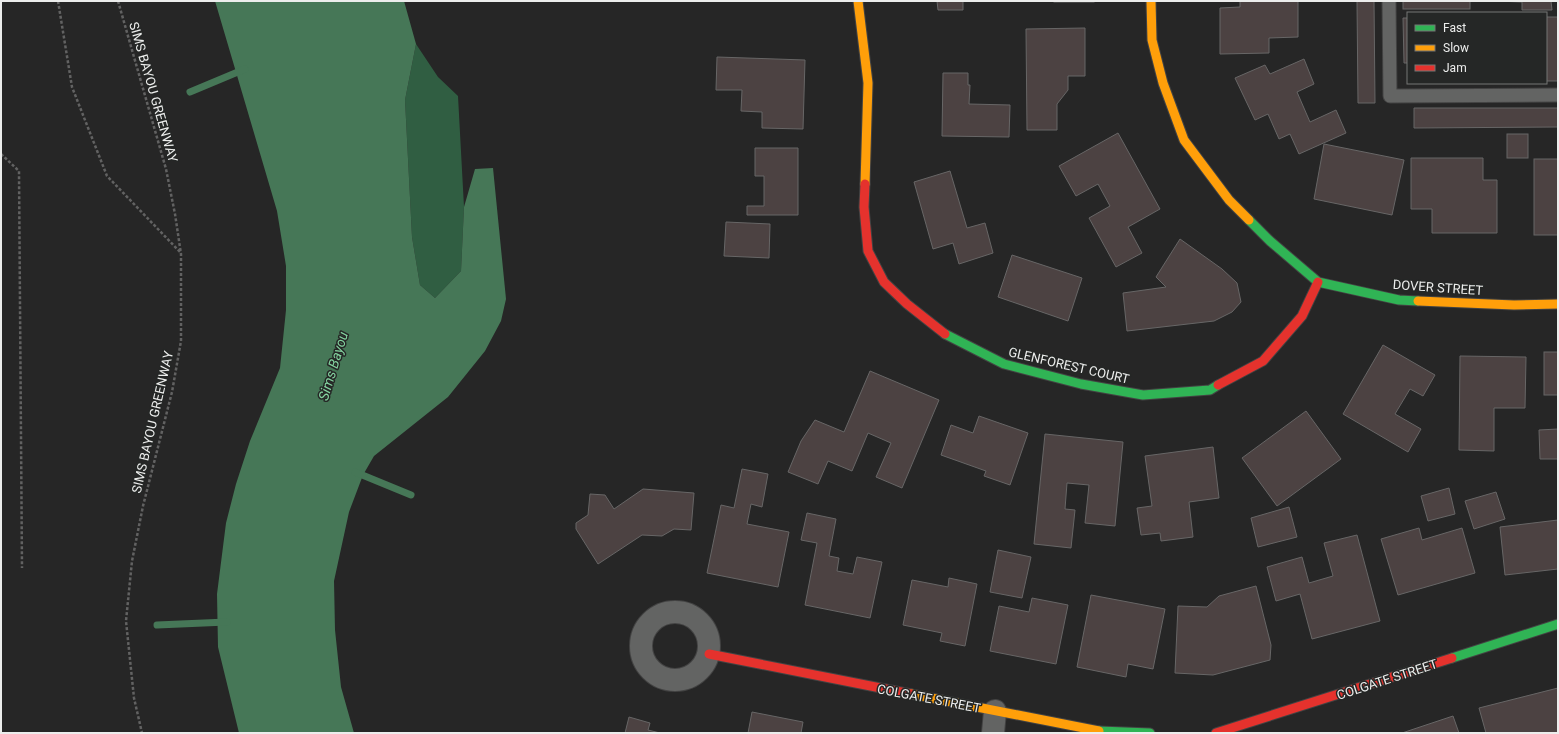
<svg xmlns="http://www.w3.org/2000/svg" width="1559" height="734" font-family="Roboto,sans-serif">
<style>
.forest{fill:#305e42}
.water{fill:#467757}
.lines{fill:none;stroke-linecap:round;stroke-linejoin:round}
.stream{stroke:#467757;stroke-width:7}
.building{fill:#4c4242;stroke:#676666}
.lane-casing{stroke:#434343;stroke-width:15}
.street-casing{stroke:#434343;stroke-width:24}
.fast-casing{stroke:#434343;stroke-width:11}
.slow-casing{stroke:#434343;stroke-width:11}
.jam-casing{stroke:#434343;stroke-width:11}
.path{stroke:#626262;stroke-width:2.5;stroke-dasharray:3 2;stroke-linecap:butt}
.lane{stroke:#636463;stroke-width:13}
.street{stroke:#636463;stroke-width:22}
.fast{stroke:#30b455;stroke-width:9}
.slow{stroke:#ff9f0a;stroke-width:9}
.jam{stroke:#e5322d;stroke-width:9}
.labels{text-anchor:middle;stroke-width:3;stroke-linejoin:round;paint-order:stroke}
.street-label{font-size:13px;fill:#ecedec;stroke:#252726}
.water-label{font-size:14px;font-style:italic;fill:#84d4a0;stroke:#252726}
</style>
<rect width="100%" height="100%" fill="#262626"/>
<polygon class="forest" points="416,44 438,77 458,96 464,207 461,271 435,298 420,285 412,237 405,100"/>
<polygon class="water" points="215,1 404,1 416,44 405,100 412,237 420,285 435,298 461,271 464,207 475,169 493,168 506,299 501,321 485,351 448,397 374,456 363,475 349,512 334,581 335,630 341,687 354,733 239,733 218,647 217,594 226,523 236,484 250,441 280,368 286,310 286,266 277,211"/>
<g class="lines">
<g class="stream">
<polyline points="190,92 245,69"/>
<polyline points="355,472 411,495"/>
<polyline points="157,625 227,622"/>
</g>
</g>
<g class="building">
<polygon points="937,1 963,1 963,10 938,10"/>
<rect x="1054" y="1" width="40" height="1"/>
<polygon points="1240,1 1298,1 1298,37 1269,38 1269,53 1220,54 1220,8 1240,7"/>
<polygon points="1357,1 1374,1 1375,103 1358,103"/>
<rect x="1403" y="1" width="67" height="8"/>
<polygon points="1496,1 1551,1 1552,10 1522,10 1522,2"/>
<rect x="1546" y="17" width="12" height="64"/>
<polygon points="1403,18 1408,18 1408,63 1404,63"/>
<polygon points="1085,28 1085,76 1068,76 1068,90 1057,104 1057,130 1027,130 1026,29"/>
<polygon points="717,57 805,60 803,129 762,128 762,112 741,111 742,90 716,90"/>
<polygon points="1304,59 1314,84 1297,92 1310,122 1336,110 1346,133 1299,154 1290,134 1279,139 1268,114 1255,120 1235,78 1265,65 1270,74"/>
<polygon points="943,73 968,73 968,85 970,85 969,104 1010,105 1009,137 942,136"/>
<polygon points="1414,108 1558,108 1558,127 1414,128"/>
<polygon points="1118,133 1160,209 1128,227 1142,253 1116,267 1089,218 1110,206 1098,184 1076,196 1059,166"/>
<rect x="1507" y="134" width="21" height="24"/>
<polygon points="1324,144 1404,160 1392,215 1314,199"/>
<polygon points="755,148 798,148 798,215 747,215 747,206 764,206 764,176 755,176"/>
<polygon points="1411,158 1483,158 1483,180 1497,180 1497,233 1432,233 1432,209 1411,209"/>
<rect x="1534" y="159" width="24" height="76"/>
<polygon points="950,171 967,228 985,223 993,253 959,264 953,243 933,249 914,182"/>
<polygon points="726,222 770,224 769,258 724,256"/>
<polygon points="1180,239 1222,269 1237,283 1241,302 1232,312 1214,321 1127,331 1123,293 1166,287 1156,277"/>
<polygon points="1012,255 1082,278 1068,321 998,297"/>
<polygon points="1383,345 1435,375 1423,396 1410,389 1395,414 1421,429 1408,452 1343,414"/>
<rect x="1544" y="352" width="14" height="43"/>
<polygon points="1460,356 1526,357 1525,408 1494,408 1494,451 1459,450"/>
<polygon points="870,371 939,400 902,488 876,477 891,443 868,433 852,471 828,461 818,484 788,472 801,441 815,420 844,432"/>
<polygon points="1306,411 1341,459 1277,506 1242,458"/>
<polygon points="979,416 1028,433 1010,485 984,476 986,471 941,455 951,425 973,433"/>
<polygon points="1558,429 1558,459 1540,459 1539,430"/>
<polygon points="1045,434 1123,442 1115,526 1085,523 1089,485 1067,483 1065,509 1075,510 1071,548 1034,544"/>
<polygon points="1213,447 1219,498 1189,502 1193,537 1161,541 1160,533 1141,535 1137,508 1152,506 1145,456"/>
<polygon points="742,469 768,474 762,507 751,504 747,524 789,532 778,587 707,573 721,505 734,508"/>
<polygon points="1449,488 1455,514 1428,521 1421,496"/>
<polygon points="643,489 694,493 691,530 674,529 662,536 642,535 598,564 576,529 576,523 588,515 590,494 605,495 614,509"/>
<polygon points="1496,492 1505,519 1474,529 1465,501"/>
<polygon points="1289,507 1297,537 1258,547 1251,518"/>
<polygon points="807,513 836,519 829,556 839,558 837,571 853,574 857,557 882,562 870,618 805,605 817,543 801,540"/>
<polygon points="1558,520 1558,569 1505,575 1500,527"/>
<polygon points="1419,528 1422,540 1462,528 1475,573 1398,595 1381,539"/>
<polygon points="1357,535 1380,621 1312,639 1300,594 1276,601 1267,567 1302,557 1309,583 1333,576 1324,543"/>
<polygon points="998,550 1031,557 1022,598 990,592"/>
<polygon points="949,578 977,584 965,646 940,641 942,633 903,625 912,580 948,587"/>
<polygon points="1256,586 1271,645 1270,660 1213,675 1175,673 1178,606 1207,607 1219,596"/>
<polygon points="1091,595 1165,609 1153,669 1128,664 1126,677 1077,667"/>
<polygon points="1032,598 1068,605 1056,664 990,651 999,606 1029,612"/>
<polygon points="1558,688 1558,733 1486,733 1479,708"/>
<polygon points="752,712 803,722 801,733 748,733"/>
<polygon points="1453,716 1459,733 1402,733"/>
<polygon points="629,717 650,723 648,730 660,733 625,733"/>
</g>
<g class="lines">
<defs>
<polyline id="lane" points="1389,1 1390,96 1558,95"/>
<g id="street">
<circle cx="675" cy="646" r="34"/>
<polyline points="993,733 995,711"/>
</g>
<g id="fast">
<polyline points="1249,220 1270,241 1318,282 1399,300 1418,301"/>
<polyline points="945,334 1004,364 1081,384 1143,395 1210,390 1218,385"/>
<polyline points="1452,658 1558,624"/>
<polyline points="1099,731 1150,733"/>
</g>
<g id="slow">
<polyline points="858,1 868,83 865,184"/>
<polyline points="1151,1 1152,40 1163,83 1184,140 1229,200 1249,220"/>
<polyline points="1418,301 1514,305 1558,304"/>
<polyline points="911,694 1099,731"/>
</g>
<g id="jam">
<polyline points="865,184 864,207 868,251 884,282 907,304 945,334"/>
<polyline points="1218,385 1263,361 1302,316 1318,282"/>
<polyline points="709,654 911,694"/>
<polyline points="1216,733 1452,658"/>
</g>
</defs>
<use href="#lane" class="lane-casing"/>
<use href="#street" class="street-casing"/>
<use href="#fast" class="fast-casing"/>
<use href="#slow" class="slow-casing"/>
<use href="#jam" class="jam-casing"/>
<g class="path">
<polyline points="58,1 72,87 107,176 181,253"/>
<polyline points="118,1 166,169 175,214 181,254 181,341 172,392 143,506 132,561 126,621 134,698 142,733"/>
<polyline points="1,154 19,171 22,568"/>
</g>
<use href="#lane" class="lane"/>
<use href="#street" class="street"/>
<use href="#fast" class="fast"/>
<use href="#slow" class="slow"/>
<use href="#jam" class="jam"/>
</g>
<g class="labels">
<g class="street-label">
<text transform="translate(154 92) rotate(74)" y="5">SIMS BAYOU GREENWAY</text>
<text transform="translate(1438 287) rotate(4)" y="5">DOVER STREET</text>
<text transform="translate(1069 365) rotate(13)" y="5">GLENFOREST COURT</text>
<text transform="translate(152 422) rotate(-77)" y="5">SIMS BAYOU GREENWAY</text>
<text transform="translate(1387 679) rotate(-18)" y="5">COLGATE STREET</text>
<text transform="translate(929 698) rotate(11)" y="5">COLGATE STREET</text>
</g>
<g class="water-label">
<text transform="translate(333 366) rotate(-73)" y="5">Sims Bayou</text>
</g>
</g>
<rect width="1559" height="734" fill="none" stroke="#ecedec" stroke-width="4"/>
<rect x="1407" y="12" width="140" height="72" fill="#252726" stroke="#757675"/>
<rect x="1415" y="25" width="20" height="6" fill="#30b455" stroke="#757675"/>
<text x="1443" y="32" font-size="12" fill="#ecedec">Fast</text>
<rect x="1415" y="45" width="20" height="6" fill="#ff9f0a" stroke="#757675"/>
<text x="1443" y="52" font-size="12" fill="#ecedec">Slow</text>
<rect x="1415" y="65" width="20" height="6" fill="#e5322d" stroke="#757675"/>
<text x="1443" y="72" font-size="12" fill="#ecedec">Jam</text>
</svg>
